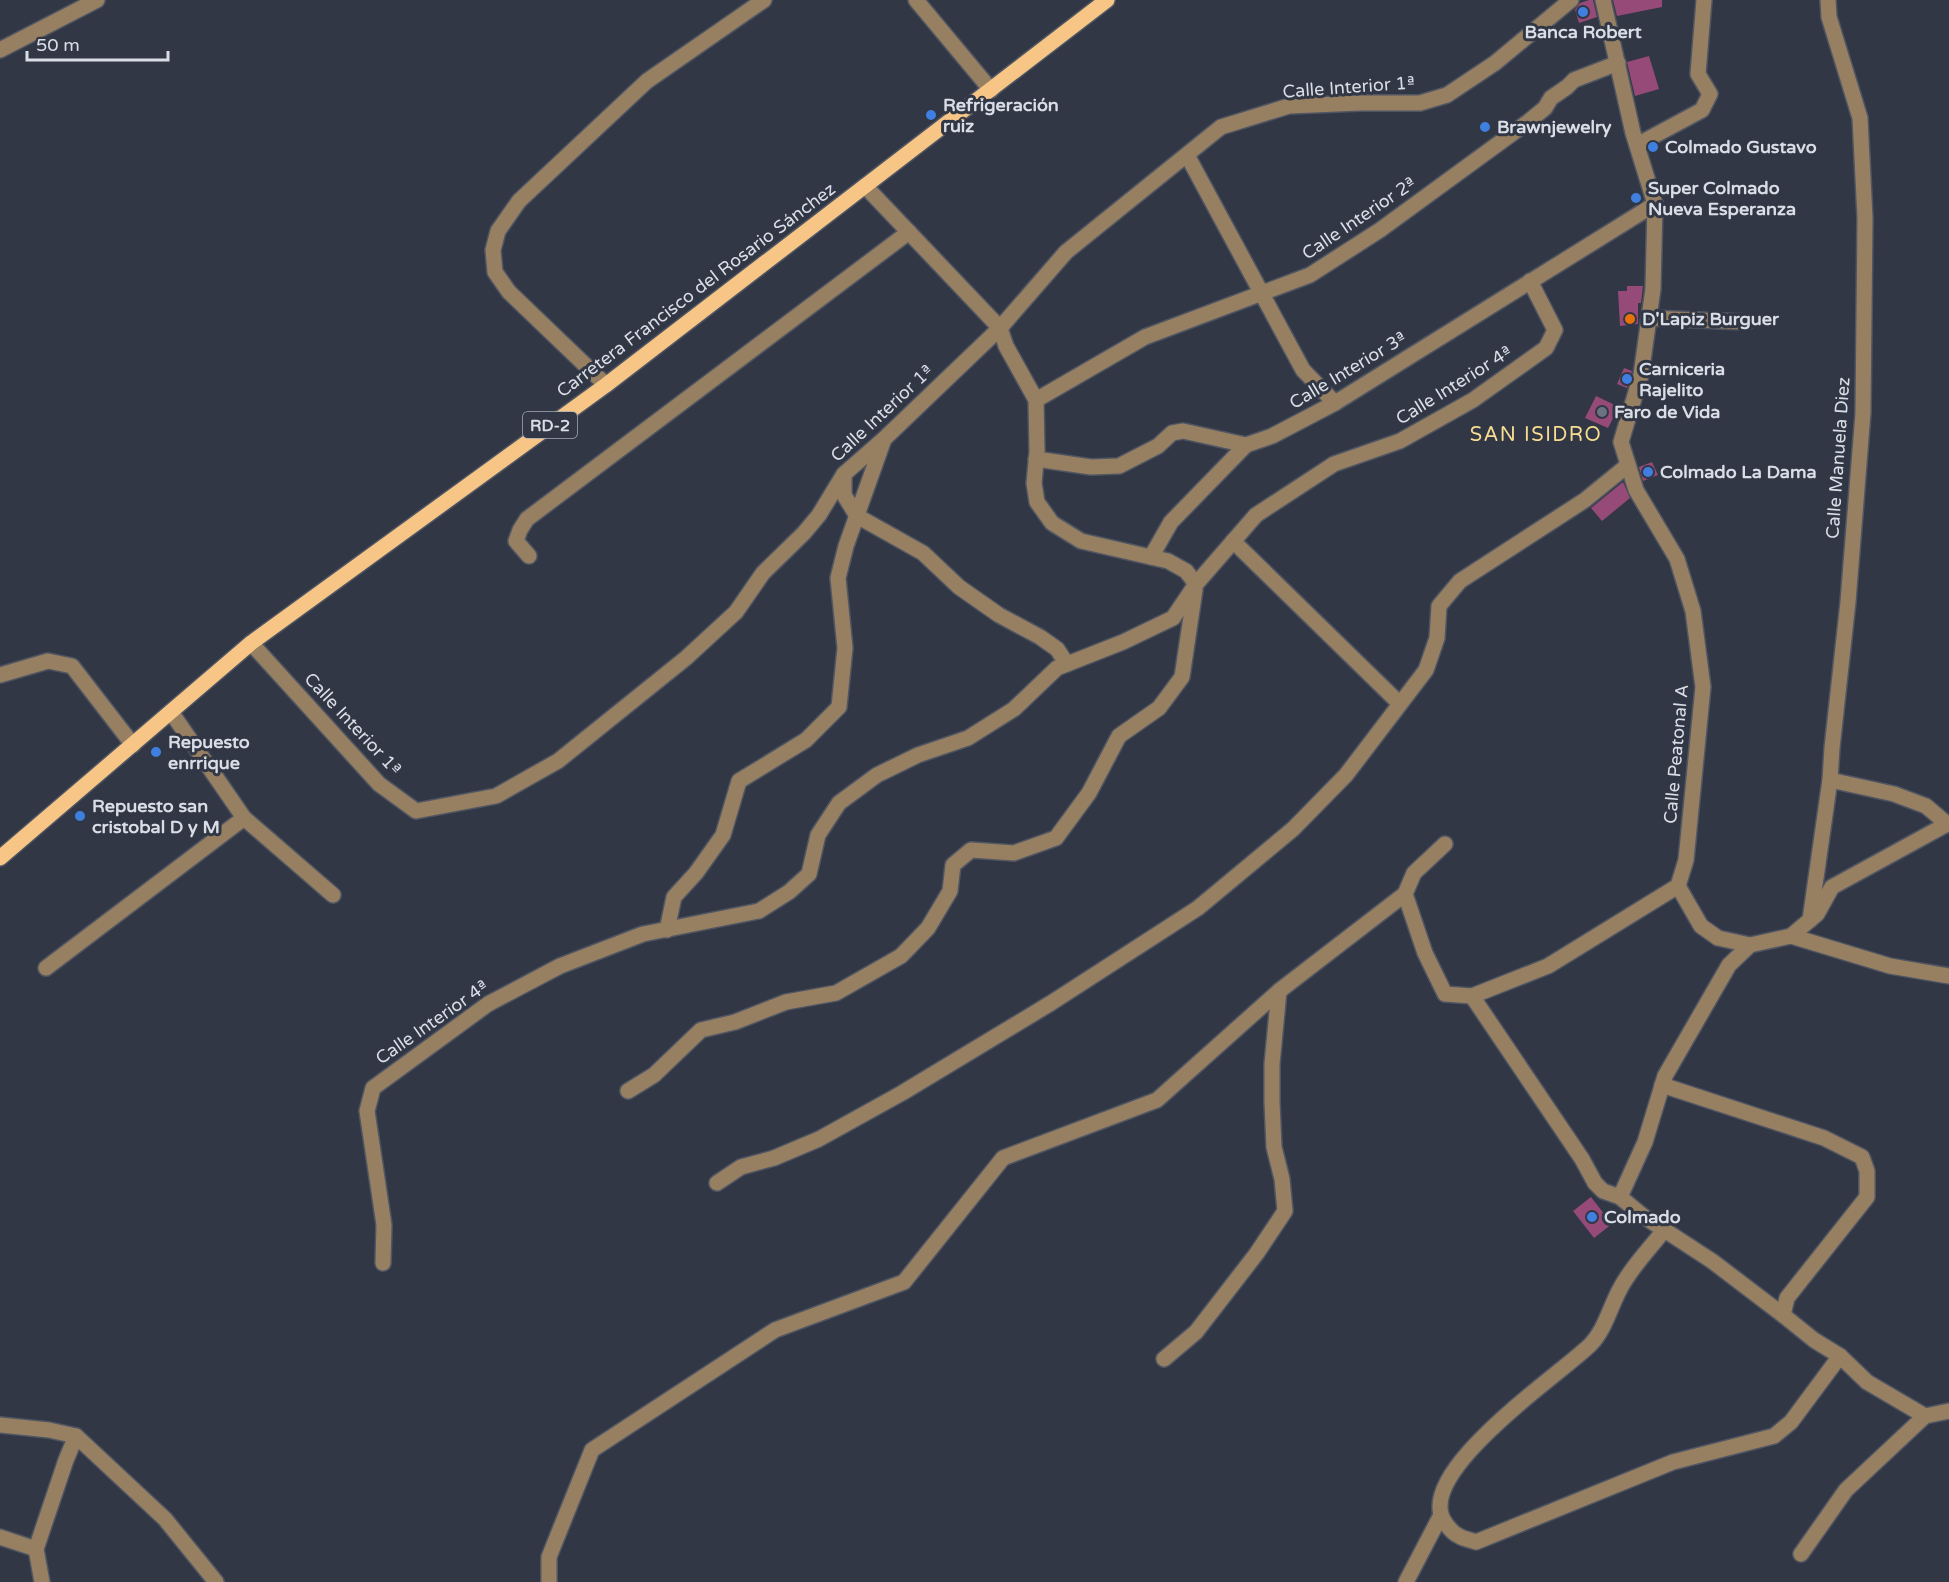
<svg xmlns="http://www.w3.org/2000/svg" width="1949" height="1582" font-family="'Varela Round',sans-serif">
<style>
.building{fill:#964a78}
.lines{fill:none;stroke-linecap:round;stroke-linejoin:round}
.minor-casing{stroke:#4f5562;stroke-width:18}
.major-casing{stroke:#4f5562;stroke-width:18}
.minor{stroke:#977f61;stroke-width:15}
.major{stroke:#f7c585;stroke-width:15}
.shop-dot{fill:#3f7fe0;stroke:#313745;stroke-width:2}
.food-dot{fill:#e8710a;stroke:#313745;stroke-width:2}
.worship-dot{fill:#6b7280;stroke:#313745;stroke-width:2}
.labels{text-anchor:middle;stroke-width:6;stroke-linejoin:round;paint-order:stroke}
.shield{fill:#313745;stroke:#a7abb6;stroke-width:1.5}
.shield-label{font-size:16px;font-weight:bold;fill:#d9dde6}
.poi-label{font-size:18px;font-weight:bold;fill:#d9dde6;stroke:#313745;text-anchor:start}
.street-label{font-size:18px;fill:#d9dde6;stroke:#313745}
.neighbourhood-label{font-size:20px;letter-spacing:1.5px;fill:#f7dd90;stroke:#313745}
</style>
<rect width="100%" height="100%" fill="#313745"/>
<g class="building">
<polygon points="1589,0 1593,0 1597,17 1579,23 1575,10 1580,3"/>
<polygon points="1613,0 1662,0 1662,7 1617,16"/>
<polygon points="1649,56 1659,89 1635,96 1627,62"/>
<polygon points="1627,286 1643,286 1641,303 1638,303 1638,324 1620,326 1618,291 1627,291"/>
<polygon points="1624,368 1632,371 1627,388 1617,384"/>
<polygon points="1596,396 1619,407 1608,428 1585,418"/>
<polygon points="1652,462 1658,475 1643,481 1639,467"/>
<polygon points="1623,482 1630,498 1602,521 1591,508"/>
<polygon points="1591,1197 1612,1224 1594,1238 1573,1211"/>
</g>
<g class="lines">
<defs>
<g id="minor">
<polyline points="916,0 991,90"/>
<polyline points="0,50 97,0"/>
<polyline points="1637,145 1702,110 1710,94 1698,74 1704,0"/>
<polyline points="1187,155 1303,370 1335,403"/>
<polyline points="865,186 1000,328 1006,346 1036,400 1037,452 1034,483 1037,502 1052,523 1081,541 1168,561 1186,571 1196,584"/>
<polyline points="1649,318 1747,322"/>
<polyline points="606,385 509,292 495,272 493,250 498,231 519,201 647,81 764,0"/>
<polyline points="1036,400 1145,337 1310,275 1380,230 1528,122 1545,108 1551,98 1567,87 1574,80 1618,63"/>
<polyline points="1036,459 1091,467 1119,466 1158,446 1172,433 1183,431 1246,445 1272,436 1335,403 1655,204"/>
<polyline points="844,477 844,495 857,516 923,553 959,587 999,615 1040,637 1057,649 1067,664"/>
<polyline points="1233,541 1399,703"/>
<polyline points="529,556 516,541 520,530 527,519 909,232"/>
<polyline points="1151,557 1171,522 1246,445"/>
<polyline points="251,643 379,784 416,811 496,796 558,761 686,658 736,612 763,573 804,533 819,515 844,474 884,439 1000,328 1066,252 1221,127 1289,106 1361,103 1420,103 1447,95 1495,63 1571,0"/>
<polyline points="0,675 48,661 72,666 133,745"/>
<polyline points="171,712 244,818 333,895"/>
<polyline points="1830,780 1894,794 1926,806 1946,823"/>
<polyline points="1445,844 1414,873 1405,894 1425,953 1445,994 1472,996 1548,966 1678,886 1686,860 1703,687 1693,611 1677,559 1636,490 1621,442 1641,375 1653,289 1655,204 1633,133 1603,0"/>
<polyline points="1678,886 1701,926 1718,938 1750,945"/>
<polyline points="1810,920 1830,780 1832,748 1848,602 1863,413 1865,218 1860,118 1829,17 1828,0"/>
<polyline points="667,930 674,897 696,873 723,835 739,781 806,740 839,707 845,648 838,578 846,546 883,442"/>
<polyline points="1791,936 1890,966 1949,976"/>
<polyline points="46,968 244,818"/>
<polyline points="1472,996 1582,1159 1595,1183 1603,1191 1620,1197 1643,1216 1712,1261 1783,1315"/>
<polyline points="1662,1085 1824,1138 1862,1157 1867,1171 1867,1197 1787,1298 1783,1315 1814,1340 1840,1356 1867,1382 1925,1416"/>
<polyline points="628,1091 654,1075 701,1030 735,1022 786,1002 836,993 901,956 928,928 950,891 953,865 971,850 1014,853 1056,838 1089,793 1119,736 1159,708 1182,677 1195,590"/>
<polyline points="717,1183 741,1167 774,1158 819,1139 902,1093 1051,1003 1198,908 1293,829 1346,775 1426,670 1437,638 1439,606 1460,581 1585,500 1628,465"/>
<polyline points="1620,1197 1645,1142 1665,1076 1729,965 1750,945 1791,936 1817,914 1832,887 1949,823"/>
<path d="M1664 1230C1650 1249 1631 1267 1620 1289 1610 1307 1605 1330 1590 1345 1561 1374 1408 1476 1446 1524 1449 1528 1454 1534 1459 1536 1464 1539 1471 1540 1476 1542L1673 1462 1774 1436 1791 1422 1840 1356"/>
<polyline points="383,1263 384,1225 367,1111 373,1088 488,1004 560,966 643,934 759,911 789,892 809,874 818,835 839,803 877,775 918,755 968,738 1014,709 1057,668 1123,642 1173,618 1196,584 1256,515 1334,464 1400,441 1473,400 1546,348 1555,330 1530,281"/>
<polyline points="1164,1359 1196,1332 1257,1253 1285,1211 1282,1179 1274,1147 1272,1102 1272,1064 1279,991"/>
<polyline points="0,1425 49,1430 76,1436 66,1460 36,1549 42,1582"/>
<polyline points="76,1436 165,1519 216,1582"/>
<polyline points="0,1537 36,1549"/>
<polyline points="1801,1554 1846,1490 1925,1416 1949,1411"/>
<polyline points="549,1582 549,1557 592,1450 775,1330 904,1282 1003,1158 1157,1100 1279,991 1405,894"/>
<polyline points="1406,1582 1441,1515"/>
</g>
<polyline id="major" points="0,858 251,643 606,385 1107,0"/>
</defs>
<use href="#minor" class="minor-casing"/>
<use href="#major" class="major-casing"/>
<use href="#minor" class="minor"/>
<use href="#major" class="major"/>
</g>
<g class="shop-dot">
<circle cx="1583" cy="12" r="6"/>
<circle cx="931" cy="115" r="6"/>
<circle cx="1485" cy="127" r="6"/>
<circle cx="1653" cy="147" r="6"/>
<circle cx="1636" cy="198" r="6"/>
<circle cx="1627" cy="379" r="6"/>
<circle cx="1648" cy="472" r="6"/>
<circle cx="156" cy="752" r="6"/>
<circle cx="80" cy="816" r="6"/>
<circle cx="1592" cy="1217" r="6"/>
</g>
<circle class="food-dot" cx="1630" cy="319" r="6"/>
<circle class="worship-dot" cx="1602" cy="412" r="6"/>
<g class="labels">
<rect class="shield" x="523" y="412" width="54" height="26" rx="4.5"/>
<g class="shield-label">
<text x="550" y="431">RD-2</text>
</g>
<g class="poi-label">
<text x="1583" y="38" text-anchor="middle">Banca Robert</text>
<text x="943" y="111">Refrigeración<tspan x="943" dy="21">ruiz</tspan></text>
<text x="1497" y="133">Brawnjewelry</text>
<text x="1665" y="153">Colmado Gustavo</text>
<text x="1648" y="194">Super Colmado<tspan x="1648" dy="21">Nueva Esperanza</tspan></text>
<text x="1642" y="325">D'Lapiz Burguer</text>
<text x="1639" y="375">Carniceria<tspan x="1639" dy="21">Rajelito</tspan></text>
<text x="1614" y="418">Faro de Vida</text>
<text x="1660" y="478">Colmado La Dama</text>
<text x="168" y="748">Repuesto<tspan x="168" dy="21">enrrique</tspan></text>
<text x="92" y="812">Repuesto san<tspan x="92" dy="21">cristobal D y M</tspan></text>
<text x="1604" y="1223">Colmado</text>
</g>
<g class="street-label">
<text transform="translate(1349 87) rotate(-4)" y="6">Calle Interior 1ª</text>
<text transform="translate(1359 218) rotate(-34)" y="6">Calle Interior 2ª</text>
<text transform="translate(696 290) rotate(-37)" y="6">Carretera Francisco del Rosario Sánchez</text>
<text transform="translate(1348 370) rotate(-31)" y="6">Calle Interior 3ª</text>
<text transform="translate(1454 385) rotate(-32)" y="6">Calle Interior 4ª</text>
<text transform="translate(882 413) rotate(-43)" y="6">Calle Interior 1ª</text>
<text transform="translate(1838 458) rotate(-86)" y="6">Calle Manuela Diez</text>
<text transform="translate(353 724) rotate(47)" y="6">Calle Interior 1ª</text>
<text transform="translate(1676 754) rotate(-85)" y="6">Calle Peatonal A</text>
<text transform="translate(432 1022) rotate(-35)" y="6">Calle Interior 4ª</text>
</g>
<g class="neighbourhood-label">
<text x="1536" y="441">SAN ISIDRO</text>
</g>
</g>
<path d="M27 51v9h141v-9" fill="none" stroke="#d9dde6" stroke-width="3"/>
<text x="36" y="51" font-size="18" fill="#d9dde6" stroke="#313745" stroke-width="4.5" paint-order="stroke">50 m</text>
</svg>
